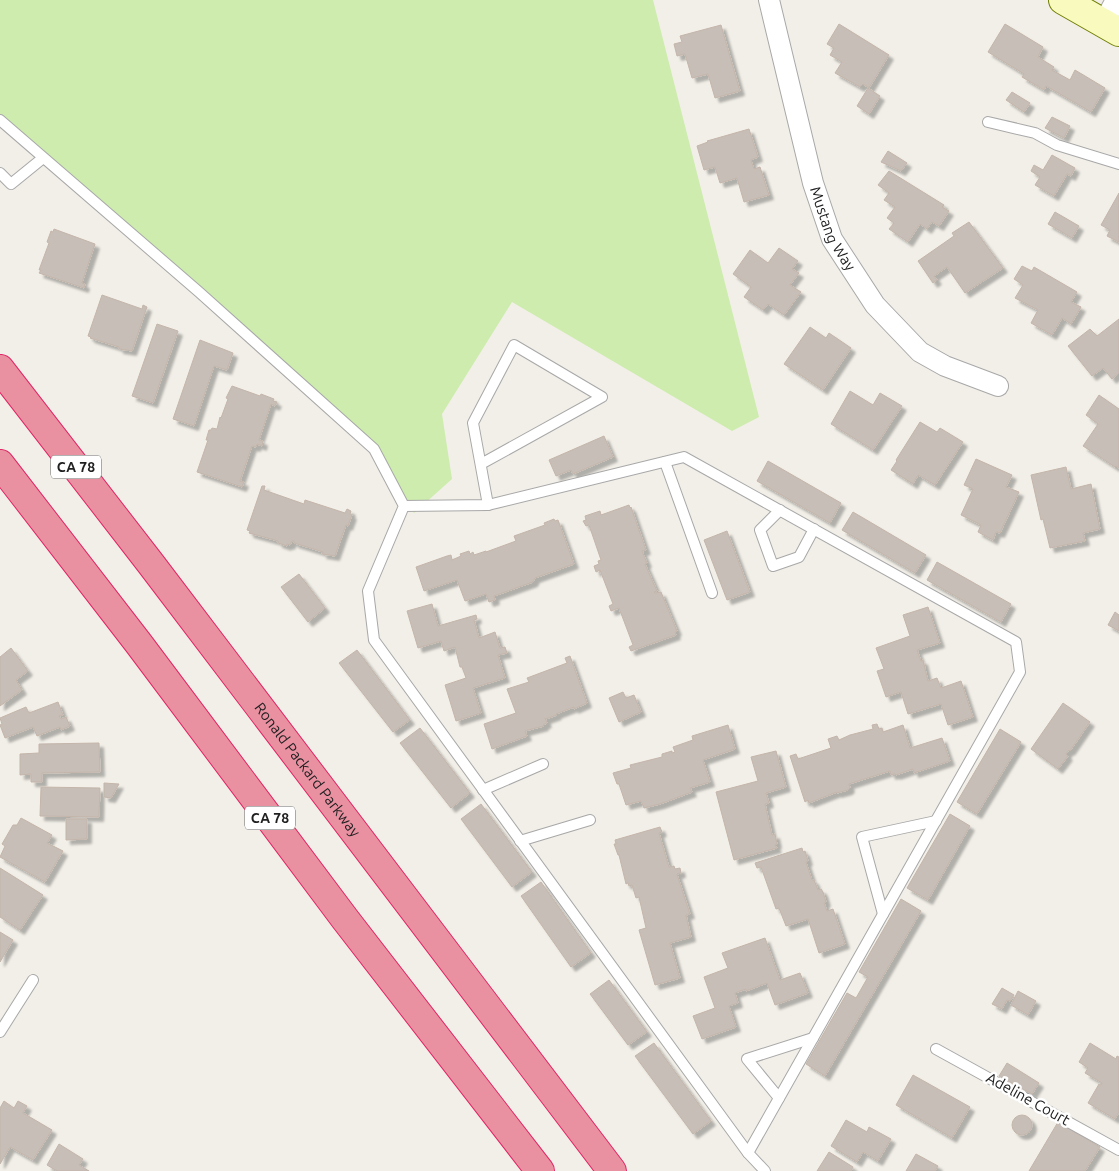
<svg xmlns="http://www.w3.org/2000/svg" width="1119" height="1171" font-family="Ubuntu,sans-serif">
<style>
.grass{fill:#cdecae}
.building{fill:#c7beb7;stroke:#c4b5aa;filter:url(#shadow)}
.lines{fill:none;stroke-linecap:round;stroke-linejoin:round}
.lane-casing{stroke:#a8a8a8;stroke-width:12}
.street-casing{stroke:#a8a8a8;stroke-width:22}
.secondary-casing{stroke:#717e03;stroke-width:30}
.highway-casing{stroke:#df2666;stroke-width:30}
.lane{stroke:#fff;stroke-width:10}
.street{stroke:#fff;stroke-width:20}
.secondary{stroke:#f8fbbd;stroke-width:28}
.highway{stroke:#e990a1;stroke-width:28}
.labels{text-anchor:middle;stroke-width:5;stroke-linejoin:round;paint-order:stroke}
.shield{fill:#fff;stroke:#646464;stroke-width:1}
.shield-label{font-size:14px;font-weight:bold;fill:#212121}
.street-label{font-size:15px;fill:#212121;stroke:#fff}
</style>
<defs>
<filter id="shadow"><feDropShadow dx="4.5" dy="4.5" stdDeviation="1" flood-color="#0004"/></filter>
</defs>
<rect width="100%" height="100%" fill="#f2efe8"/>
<polygon class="grass" points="0,0 653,0 759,417 732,431 512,302 442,414 452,479 414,513 374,449 0,123"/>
<g class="building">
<polygon points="839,24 889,55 869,88 863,84 860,87 835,73 842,62 830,55 834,48 827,44"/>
<polygon points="1005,24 1043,47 1038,57 1054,67 1052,70 1070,80 1075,70 1105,88 1091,112 1046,86 1044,90 1022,77 1024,74 988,52"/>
<polygon points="721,25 740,91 715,98 708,74 692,78 685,54 677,56 674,44 682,42 680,36"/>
<polygon points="868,88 880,96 869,114 857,106"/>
<polygon points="1012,92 1030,103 1024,112 1006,100"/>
<polygon points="1052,117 1070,126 1064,138 1045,128"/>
<polygon points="749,129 758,157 751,160 754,169 760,167 769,195 744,202 737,178 720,183 715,167 704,170 697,146 708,142 707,141"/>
<polygon points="888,151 907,163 901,171 881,162"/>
<polygon points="1052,155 1075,168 1071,176 1067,174 1054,196 1035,185 1040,177 1031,171 1034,165 1043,170"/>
<polygon points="889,171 944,205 942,207 949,211 939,226 932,222 927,229 920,224 908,242 889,229 894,223 887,218 895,207 884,200 889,193 878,185"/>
<polygon points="1119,193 1119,242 1107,236 1110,230 1101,225"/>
<polygon points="1055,212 1079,226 1072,238 1048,224"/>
<polygon points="969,222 1003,268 965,293 947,267 934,276 937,280 933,283 918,261 954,236 952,233"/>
<polygon points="54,229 95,244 82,283 85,284 84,288 39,273 41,270 39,270 49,243 47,242 51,231 53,232"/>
<polygon points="779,248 798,261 792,269 799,273 790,285 801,292 784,315 768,304 763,310 744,297 751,287 733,274 750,250 768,263"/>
<polygon points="1022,266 1032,271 1034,267 1077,292 1071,302 1081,307 1071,324 1062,318 1052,335 1031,323 1038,310 1015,298 1023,285 1014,279"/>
<polygon points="102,295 142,309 143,305 147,307 132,351 119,349 119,347 90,338 91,337 88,336"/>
<polygon points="1119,319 1119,373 1112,379 1103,368 1092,376 1068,346 1090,329 1097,336"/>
<polygon points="157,324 178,331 153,403 132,396"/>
<polygon points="810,327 826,338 829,333 851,348 823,390 784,364"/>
<polygon points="200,340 233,353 227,370 214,366 194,426 173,419"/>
<polygon points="232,386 260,396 261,394 274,399 273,401 277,402 275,406 271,404 259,440 263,441 262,446 257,444 256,447 252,446 240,481 244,482 242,487 197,472 208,440 206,440 209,430 211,430 212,428 217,429 220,417 221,418 228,399 226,398"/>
<polygon points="850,391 873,405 880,393 902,406 873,450 831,424"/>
<polygon points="1099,395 1119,409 1119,468 1116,466 1115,467 1083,446 1098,424 1086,415"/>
<polygon points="920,422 937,432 940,428 963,442 935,485 918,475 913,484 891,470 897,461 896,460"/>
<polygon points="604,436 613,457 573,474 571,470 556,476 549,460"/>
<polygon points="976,459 1012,475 1006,487 1019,492 1000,533 996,532 993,540 978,532 981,525 961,515 973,489 964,485"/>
<polygon points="768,461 841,503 830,523 757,481"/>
<polygon points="1066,467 1071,489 1091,484 1100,529 1083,533 1085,541 1050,548 1043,519 1041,520 1031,475"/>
<polygon points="262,486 265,486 264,490 304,504 305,500 345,513 347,509 351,511 350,514 352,515 348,526 346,525 335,556 322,554 323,552 294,543 294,541 292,541 290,545 287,544 287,546 278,543 278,541 249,533 250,531 247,530"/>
<polygon points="629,505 630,508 631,507 646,550 642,551 647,563 645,564 657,591 654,592 655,593 661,592 677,631 675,632 676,635 631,651 629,647 633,645 619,608 611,611 609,606 613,604 600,570 596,572 594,566 599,564 598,561 601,560 589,525 586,526 583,521 586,520 585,516 600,511 601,515"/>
<polygon points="853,512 926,555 915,573 842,530"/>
<polygon points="554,519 555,521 558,520 574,564 535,578 533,582 494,596 495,600 489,602 486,594 465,601 457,580 424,591 416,567 447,556 451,555 452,560 461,556 460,554 469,551 470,554 473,552 474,555 486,551 486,552 516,541 514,536 545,525 544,523"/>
<polygon points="727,531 750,592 727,600 704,540"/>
<polygon points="937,562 1011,604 1001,622 927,580"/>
<polygon points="299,574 325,608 308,622 281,587"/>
<polygon points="432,604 438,626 476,615 477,619 474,620 479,638 495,632 500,648 505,647 507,653 498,655 505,678 473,688 481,713 456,721 445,685 466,678 462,667 460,667 455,647 444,651 441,641 418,648 407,611"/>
<polygon points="928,607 940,643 917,650 921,661 923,660 928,681 937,678 941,688 961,681 973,717 948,725 941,704 908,714 901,692 886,697 877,671 884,669 876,648 910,636 903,615"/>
<polygon points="1115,612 1119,615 1119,631 1108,625"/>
<polygon points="11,648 28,671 16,680 22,690 0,706 0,657"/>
<polygon points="357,650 410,720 393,732 339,663"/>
<polygon points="570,656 587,703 574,709 574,707 556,714 557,715 546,719 545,718 547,723 543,725 544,726 525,731 527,736 492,749 484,724 516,713 507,689 529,682 527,678 567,663 565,658"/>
<polygon points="623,692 626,698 634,695 641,712 619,722 609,698"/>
<polygon points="58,702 63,715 59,716 61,719 66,717 70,726 61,730 60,727 37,736 33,727 5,738 0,725 2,724 0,718 26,707 29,713"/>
<polygon points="1063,703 1090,722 1070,751 1069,750 1066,754 1068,756 1058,769 1031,749"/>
<polygon points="877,724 879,729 882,728 883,732 903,725 910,748 942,738 950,761 914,773 913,769 896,775 895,774 891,775 890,771 849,784 850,788 848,790 837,793 837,792 809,803 808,800 805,802 790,756 796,754 798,759 831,748 828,739 837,736 839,740 850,735 873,729 872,725"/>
<polygon points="728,725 735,749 703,760 710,782 690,788 692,792 660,804 644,808 641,801 626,805 619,784 617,784 613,773 631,768 630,765 662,757 662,754 672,751 672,753 675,752 673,747 693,740 692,736"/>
<polygon points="420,728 470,793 451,808 400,743"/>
<polygon points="1000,729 1021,742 977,814 957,802"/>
<polygon points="99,743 100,772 42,773 42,782 31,782 31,774 20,775 20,754 39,753 39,744"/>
<polygon points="776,751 786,787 766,793 769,803 765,804 772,835 775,834 777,844 775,845 777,848 734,860 716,792 758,781 751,757"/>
<polygon points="104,783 119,784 111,798 104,797"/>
<polygon points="41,787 100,788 99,817 40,816"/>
<polygon points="481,804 532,872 512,887 461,819"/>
<polygon points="950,814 970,826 928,900 907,888"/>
<polygon points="21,818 52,835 47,843 63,851 45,882 0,857 5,846 2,844 13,825 17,825"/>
<polygon points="66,819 87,819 87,839 66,840"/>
<polygon points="660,827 662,832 659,833 669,867 674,866 675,869 680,868 681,873 677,874 690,914 686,915 691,937 670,943 680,978 655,985 639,930 646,928 639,897 636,898 632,885 629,886 628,883 626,884 619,855 618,855 614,844 616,844 615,840"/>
<polygon points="802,848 803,852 805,851 808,861 806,862 812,880 814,880 818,890 821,889 823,892 826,902 824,903 827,911 833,909 845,944 819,953 808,919 786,926 779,908 776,909 761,867 757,868 755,863"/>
<polygon points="0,868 43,895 20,930 0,917"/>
<polygon points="541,882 591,953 571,967 521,896"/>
<polygon points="901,899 921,911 825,1076 806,1064 847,993 856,998 868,977 859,972"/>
<polygon points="0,932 13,940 0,962"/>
<polygon points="765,938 780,980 800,973 808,993 775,1005 767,983 746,991 746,989 735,993 738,1003 729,1006 736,1027 702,1039 693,1016 715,1008 704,977 728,968 722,953"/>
<polygon points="609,980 647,1032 628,1045 590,994"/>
<polygon points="1002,988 1014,995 1010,1001 1007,1000 1002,1009 992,1004"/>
<polygon points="1018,991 1036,1001 1028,1015 1011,1005"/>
<polygon points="654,1043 711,1121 693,1134 635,1056"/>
<polygon points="1090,1043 1116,1059 1117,1056 1119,1057 1119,1112 1115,1119 1088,1103 1099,1084 1101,1085 1102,1083 1085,1073 1088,1068 1079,1062"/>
<polygon points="1007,1063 1039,1083 1032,1094 999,1076"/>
<polygon points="913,1075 970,1107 952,1138 896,1105"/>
<polygon points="4,1101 14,1108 18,1101 27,1106 23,1113 52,1130 33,1160 10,1147 0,1164 0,1108"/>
<circle cx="1022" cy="1125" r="10"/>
<polygon points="846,1120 867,1132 869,1127 891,1139 878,1161 863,1152 857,1162 831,1146"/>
<polygon points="1058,1122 1100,1147 1085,1171 1029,1171"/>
<polygon points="59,1144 83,1159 79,1165 89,1171 57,1171 47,1165"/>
<polygon points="829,1152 853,1167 851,1171 817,1171"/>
<polygon points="916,1154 938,1166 935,1171 906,1171"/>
</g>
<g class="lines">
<defs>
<g id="lane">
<polyline points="0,120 199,292 374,449 404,506 368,591 374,640 748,1153 765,1171"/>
<polyline points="988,122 1035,133 1057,145 1119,164"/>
<polyline points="0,173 11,184 43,158"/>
<polyline points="665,462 712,593"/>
<polyline points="481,464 602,397 514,345 473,423 488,505"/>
<polyline points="404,506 488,505 684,457 1016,642 1020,672 748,1153"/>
<polyline points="780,510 760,530 773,566 799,557 814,529"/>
<polyline points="483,790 543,764"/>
<polyline points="520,841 590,820"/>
<polyline points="883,914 862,837 936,821"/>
<polyline points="0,1032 33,980"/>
<polyline points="936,1049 1119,1150"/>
<polyline points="779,1098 747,1059 813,1038"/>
</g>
<g id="street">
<path id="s1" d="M769 0 813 183 832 239 875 305 920 352 945 366 998 386"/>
<polyline points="1104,22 1116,0"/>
</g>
<polyline id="secondary" points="1063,0 1119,32"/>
<g id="highway">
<path id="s2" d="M0 369 151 564 612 1171"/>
<polyline points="0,464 139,644 345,919 540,1171"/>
</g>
</defs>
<use href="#lane" class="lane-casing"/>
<use href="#street" class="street-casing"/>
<use href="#secondary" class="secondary-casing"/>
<use href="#highway" class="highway-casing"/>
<use href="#lane" class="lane"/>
<use href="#street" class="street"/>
<use href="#secondary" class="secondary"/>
<use href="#highway" class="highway"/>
</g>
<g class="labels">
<g class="shield">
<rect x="51" y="455.5" width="50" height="23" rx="4"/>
<rect x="245" y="806.5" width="50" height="23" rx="4"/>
</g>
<g class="shield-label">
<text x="76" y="472">CA 78</text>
<text x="270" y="823">CA 78</text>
</g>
<g class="street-label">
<text dy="5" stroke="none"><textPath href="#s1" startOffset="238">Mustang Way</textPath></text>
<text dy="5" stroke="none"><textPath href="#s2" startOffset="505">Ronald Packard Parkway</textPath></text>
<text transform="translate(1028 1099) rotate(29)" y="5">Adeline Court</text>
</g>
</g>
</svg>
